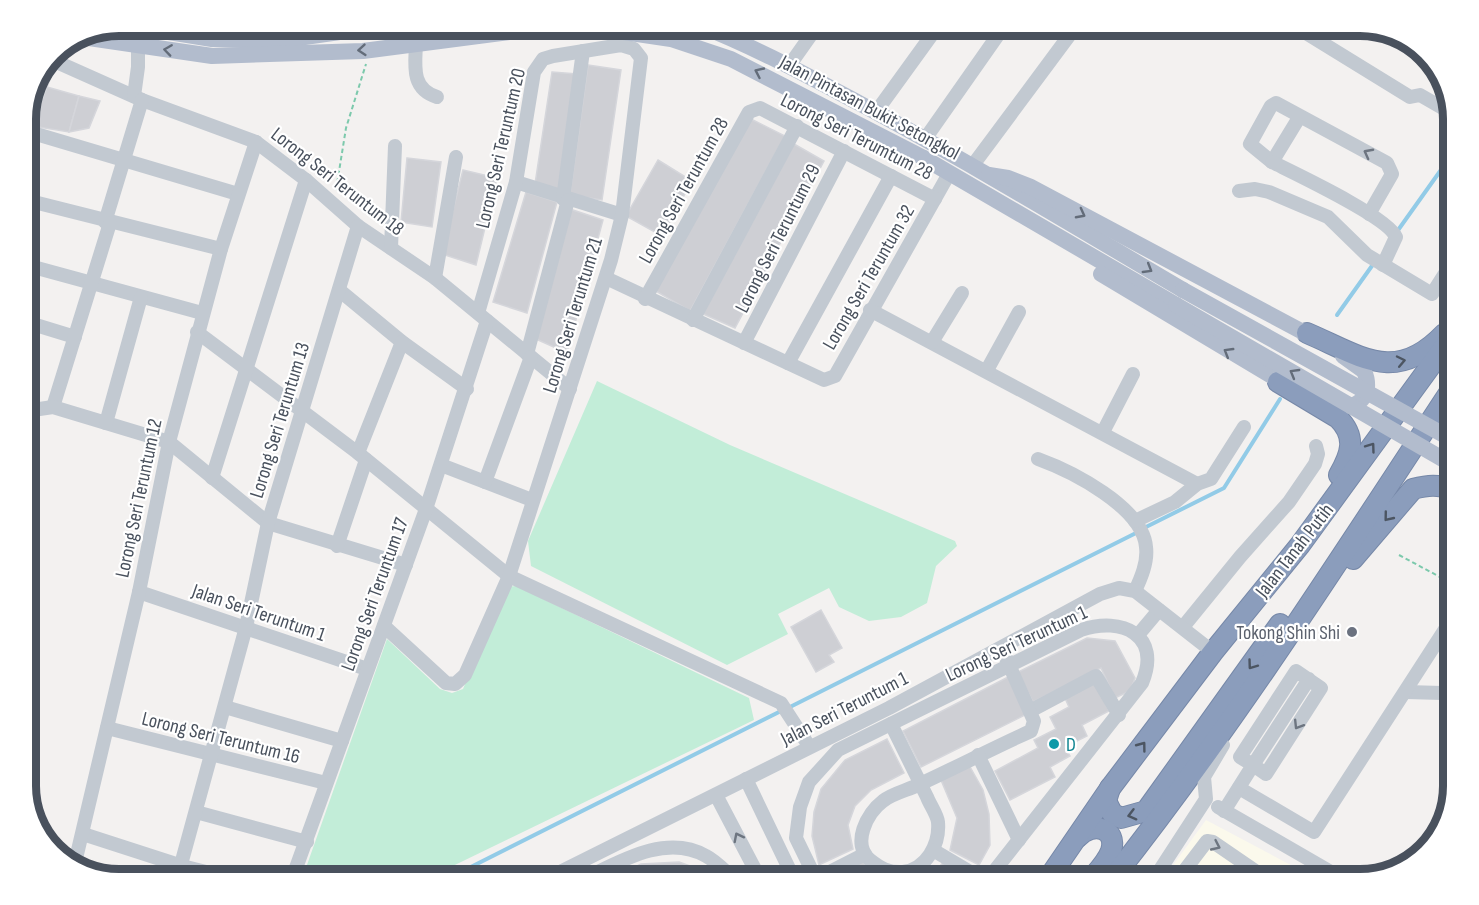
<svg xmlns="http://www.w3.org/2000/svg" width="1479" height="905" font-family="'Sofia Sans Condensed',sans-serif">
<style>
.commercial{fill:#fbf9ec}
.green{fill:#c2edd8}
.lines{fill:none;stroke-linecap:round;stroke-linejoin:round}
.stream{stroke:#92cbe7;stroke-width:4}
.building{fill:#cecfd4;stroke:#d5d6db;stroke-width:1.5}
.highway-casing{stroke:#7688a8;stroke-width:22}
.path{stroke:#7cc9ac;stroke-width:2;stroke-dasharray:4.5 3;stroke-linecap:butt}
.minor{stroke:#c2c9d1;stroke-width:14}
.major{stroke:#b2bccd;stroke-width:16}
.highway{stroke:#8b9dbc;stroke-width:20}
.major-bridge{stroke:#b2bccd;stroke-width:16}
.oneway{stroke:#636c79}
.oneway2{stroke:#6d7580}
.oneway3{stroke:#4c5562}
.worship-dot{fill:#6b7280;stroke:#fff;stroke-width:2}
.culture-dot{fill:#0f9aa8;stroke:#fff;stroke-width:2}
.labels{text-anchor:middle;stroke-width:4.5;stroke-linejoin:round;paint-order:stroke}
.street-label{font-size:20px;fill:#49515d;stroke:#fff}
.worship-label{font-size:20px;fill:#5b616d;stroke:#fff;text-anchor:end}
.culture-label{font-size:20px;fill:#0d838f;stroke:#fff;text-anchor:start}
.rim{fill:none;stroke:#49515d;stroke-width:8}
</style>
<rect width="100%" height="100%" fill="#f3f1f0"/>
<polygon class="commercial" points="1206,820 1317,879 1163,879"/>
<g class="green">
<polygon points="597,381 730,445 955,541 957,546 936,566 927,603 901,617 869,621 839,607 829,588 778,614 788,634 727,665 531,566 528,541"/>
<polygon points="516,586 749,698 754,720 426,879 302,879 387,639 440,689 452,693 463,689 506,587"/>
</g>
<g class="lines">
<g class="stream">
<polyline points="1396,233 1453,153"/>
<polyline points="1337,315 1374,263"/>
<polyline points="1144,528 1224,488 1280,399"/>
<polyline points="788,708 1138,532"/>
<polyline points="447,879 781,711"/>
</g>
</g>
<g class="building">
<polygon points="588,65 621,70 602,200 570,195"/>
<polygon points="44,72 52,74 32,126 26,124 26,114"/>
<polygon points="552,72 577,74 559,189 535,184"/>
<polygon points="47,87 79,96 69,132 32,126"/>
<polygon points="79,96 100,101 89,128 69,132"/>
<polygon points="751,119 785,136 690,311 654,290"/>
<polygon points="794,144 824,161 735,328 703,314"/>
<polygon points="407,158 441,162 432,227 401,222"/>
<polygon points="658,160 692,181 662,236 626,216"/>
<polygon points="463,170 497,178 476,265 442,254"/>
<polygon points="526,192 557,202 527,313 493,302"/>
<polygon points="570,209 603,220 567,353 536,339"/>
<polygon points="821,610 842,648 829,655 834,662 816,672 791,627"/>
<polygon points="1087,638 1115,641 1135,678 1130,691 1115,698 1101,668 1033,702 1018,672"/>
<polygon points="1008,677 1027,714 921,767 903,731"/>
<polygon points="1094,681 1109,711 1082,725 1087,736 1065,747 1070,756 1050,767 1055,777 1010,800 995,771 1038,748 1034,740 1056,729 1050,717 1069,707 1064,696"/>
<polygon points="887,739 904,773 871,790 855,806 848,825 853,849 819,865 812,836 814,812 821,789 845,760"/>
<polygon points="969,765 983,790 989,814 990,845 979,865 950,850 957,818 941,780"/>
<polygon points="861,860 875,875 889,879 827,879"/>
<polygon points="945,860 968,879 918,879 936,871"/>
<polygon points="679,862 701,870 716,879 610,879 641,864"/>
</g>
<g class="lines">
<defs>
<g id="highway">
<path d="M1307 333C1361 356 1395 385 1444 334"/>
<path d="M1278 382 1338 418C1357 437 1351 454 1339 475"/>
<path d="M1353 559 1413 489C1428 485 1438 484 1453 490"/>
<polyline points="1110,788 1106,801 1112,813 1121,818 1146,811 1280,624"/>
<path d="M1078 837C1093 821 1118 828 1111 851 1107 862 1098 871 1091 879"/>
<polyline points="1048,879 1111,787 1213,652 1300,545 1453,335"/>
<path d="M1112 879C1236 722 1343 554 1453 387"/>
</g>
</defs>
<use href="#highway" class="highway-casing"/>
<g class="path">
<polyline points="336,190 346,128 366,64"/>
<polyline points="1399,555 1453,584"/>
</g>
<g class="minor">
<polyline points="741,25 749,29 751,25"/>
<polyline points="1293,25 1410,97 1420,95 1453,114"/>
<path d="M416 44C415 66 411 89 437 97"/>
<polyline points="50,59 142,100 256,142 306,180 358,226 435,278 570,389"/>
<polyline points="789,66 818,25"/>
<polyline points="134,96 138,67 138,45"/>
<polyline points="876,112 939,25"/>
<polyline points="1300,116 1272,162 1250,144 1271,106 1276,103 1387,163 1392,174 1369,214"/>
<polyline points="26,131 238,194"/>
<polyline points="925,139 1005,25"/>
<path d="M1272 162C1296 174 1388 217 1396 237L1383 265"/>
<polyline points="973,165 1077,25"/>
<polyline points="516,182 622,215"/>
<polyline points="1239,191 1255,189 1269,192 1328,217 1367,255 1432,294 1453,261"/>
<polyline points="563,199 583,51"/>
<polyline points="26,200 221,249"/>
<polyline points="105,222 142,100"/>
<polyline points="391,248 395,146"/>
<polyline points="26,265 202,313"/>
<polyline points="435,278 456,157"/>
<polyline points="606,278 824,380 835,376 946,179"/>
<polyline points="339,290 402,342 467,389"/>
<polyline points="645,299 749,112 760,108 935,199"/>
<polyline points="870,310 1197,484"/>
<polyline points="693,320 797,126"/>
<polyline points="26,322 75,337"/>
<polyline points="197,332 358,453 509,576 781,703 809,746"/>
<polyline points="932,342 962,293"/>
<polyline points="744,343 844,151"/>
<polyline points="527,354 568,200"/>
<polyline points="788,363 891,176"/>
<polyline points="987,370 1019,312"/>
<polyline points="53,407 110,223"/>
<polyline points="26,411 53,407 169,442 268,523 406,565"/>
<polyline points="106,423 141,297"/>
<polyline points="1103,432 1133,374"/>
<polyline points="358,453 402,342"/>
<path d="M1038 459C1071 471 1143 507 1146 547 1148 562 1141 578 1135 591"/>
<polyline points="441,465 532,500"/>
<polyline points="212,478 306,180"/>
<polyline points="485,482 531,357"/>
<polyline points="1135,521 1175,502 1197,484 1211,479 1244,427"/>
<polyline points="337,546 366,460"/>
<polyline points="139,592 367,669"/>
<polyline points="384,626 446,683 455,684 465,675 509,576 611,260 622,215 641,58 634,49 621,45 553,56 543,59 534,72 516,182 478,313"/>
<polyline points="1183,627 1240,557 1289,502 1315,464 1318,454 1316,446"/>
<polyline points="1138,635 1159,610"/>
<polyline points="1406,692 1442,693 1453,688"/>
<polyline points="225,707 342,741"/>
<polyline points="1030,711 1096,676 1119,715"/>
<path d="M891 724C903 748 915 773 927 797 930 805 937 814 938 822 940 845 926 869 903 872 889 873 880 868 870 860 851 844 867 813 883 801 893 793 909 790 920 784 957 767 993 748 1031 731L1034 721 1006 658"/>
<polyline points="107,728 326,783"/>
<polyline points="978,755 1019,840"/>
<polyline points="746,779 794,879"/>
<polyline points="1239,788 1314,832 1453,617"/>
<polyline points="716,795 760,879"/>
<polyline points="1218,807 1343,879"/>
<polyline points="1224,811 1253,765 1240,757 1296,671 1321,688 1266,774 1253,765 1309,679"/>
<polyline points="196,812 307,842"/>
<polyline points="83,834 182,866 234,879"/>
<polyline points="933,850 982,879"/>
<polyline points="74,867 139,592 169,442 221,249 256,142"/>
<polyline points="177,879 246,627 268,523 358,226"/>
<polyline points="292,879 426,509 487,321"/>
<polyline points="546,879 889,708 1100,594 1119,588 1135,591 1213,652"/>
<path d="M584 879C619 862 666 833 706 856 716 861 726 872 734 879"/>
<path d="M816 879 796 838 800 807 809 782 838 750 1081 630C1122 616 1162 635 1142 683L988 879"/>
<polyline points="816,879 865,854"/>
<polyline points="1154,879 1206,799 1204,777 1223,745"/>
<polyline points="1178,879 1207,841 1213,842 1267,879"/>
</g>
<g class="major">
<polyline points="126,25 212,39 277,41 388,25"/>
<polyline points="429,25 429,32 438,41"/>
<path d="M699 25C755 47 806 75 859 103 969 162 1076 227 1183 290"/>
<polyline points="89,38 212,56 363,51 555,26 597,28 671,39 731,59 922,157 1176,305"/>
<polyline points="989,175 1008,178 1031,187 1316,339"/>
<polyline points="1101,274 1290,387"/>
<path d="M1339 405C1362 410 1373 391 1364 371L1343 356"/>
</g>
<use href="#highway" class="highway"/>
<g class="major-bridge">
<polyline points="1183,290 1453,440"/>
<polyline points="1176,305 1453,465"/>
</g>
</g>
<defs><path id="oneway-chevron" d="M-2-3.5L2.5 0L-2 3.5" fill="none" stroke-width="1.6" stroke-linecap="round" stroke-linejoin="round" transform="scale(1.5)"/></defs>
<g class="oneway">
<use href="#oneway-chevron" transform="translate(168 50) rotate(-172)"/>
<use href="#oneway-chevron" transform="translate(362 50) rotate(175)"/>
<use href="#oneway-chevron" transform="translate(759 72) rotate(-155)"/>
<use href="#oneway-chevron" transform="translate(1081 214) rotate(28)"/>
<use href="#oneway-chevron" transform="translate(1148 269) rotate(31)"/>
<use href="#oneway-chevron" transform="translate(1228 352) rotate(-149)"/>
<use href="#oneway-chevron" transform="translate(1294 373) rotate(-150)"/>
</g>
<g class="oneway2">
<use href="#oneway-chevron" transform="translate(1368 153) rotate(-152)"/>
<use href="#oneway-chevron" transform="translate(1298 725) rotate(122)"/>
<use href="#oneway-chevron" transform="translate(738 837) rotate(-117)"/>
<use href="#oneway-chevron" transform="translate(1216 846) rotate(25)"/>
</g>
<g class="oneway3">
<use href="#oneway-chevron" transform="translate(1401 361) rotate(-12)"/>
<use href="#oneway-chevron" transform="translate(1371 447) rotate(-54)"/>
<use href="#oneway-chevron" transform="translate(1388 517) rotate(129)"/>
<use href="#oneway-chevron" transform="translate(1252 665) rotate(126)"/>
<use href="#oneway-chevron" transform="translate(1142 746) rotate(-53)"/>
<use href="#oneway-chevron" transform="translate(1132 815) rotate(165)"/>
</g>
<circle class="worship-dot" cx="1352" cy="632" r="6"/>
<circle class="culture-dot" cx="1054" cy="744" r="6"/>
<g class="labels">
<g class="street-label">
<text transform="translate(870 107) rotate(28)" y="7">Jalan Pintasan Bukit Setongkol</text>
<text transform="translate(857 136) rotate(27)" y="7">Lorong Seri Terumtum 28</text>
<text transform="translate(500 148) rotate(-77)" y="7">Lorong Seri Teruntum 20</text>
<text transform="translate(338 181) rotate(38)" y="7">Lorong Seri Teruntum 18</text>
<text transform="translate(683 190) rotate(-61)" y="7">Lorong Seri Teruntum 28</text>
<text transform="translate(777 238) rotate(-63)" y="7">Lorong Seri Teruntum 29</text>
<text transform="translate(868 277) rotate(-60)" y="7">Lorong Seri Teruntum 32</text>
<text transform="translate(572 315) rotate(-73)" y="7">Lorong Seri Teruntum 21</text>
<text transform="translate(279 420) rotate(-73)" y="7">Lorong Seri Teruntum 13</text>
<text transform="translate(138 498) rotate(-78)" y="7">Lorong Seri Teruntum 12</text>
<text transform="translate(1294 550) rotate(-52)" y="7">Jalan Tanah Putih</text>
<text transform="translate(374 594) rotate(-70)" y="7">Lorong Seri Teruntum 17</text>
<text transform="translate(259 612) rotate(19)" y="7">Jalan Seri Teruntum 1</text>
<text transform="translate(1016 643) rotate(-25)" y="7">Lorong Seri Teruntum 1</text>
<text transform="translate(844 708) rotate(-27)" y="7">Jalan Seri Teruntum 1</text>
<text transform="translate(221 737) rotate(14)" y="7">Lorong Seri Teruntum 16</text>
</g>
<g class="worship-label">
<text x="1340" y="639">Tokong Shin Shi</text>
</g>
<g class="culture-label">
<text x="1066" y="751">D</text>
</g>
</g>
<path d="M0 0H1479V905H0ZM119 36H1360A83 83 0 0 1 1443 119V786A83 83 0 0 1 1360 869H119A83 83 0 0 1 36 786V119A83 83 0 0 1 119 36Z" fill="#fff" fill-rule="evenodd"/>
<path class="rim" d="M119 36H1360A83 83 0 0 1 1443 119V786A83 83 0 0 1 1360 869H119A83 83 0 0 1 36 786V119A83 83 0 0 1 119 36Z"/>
</svg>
